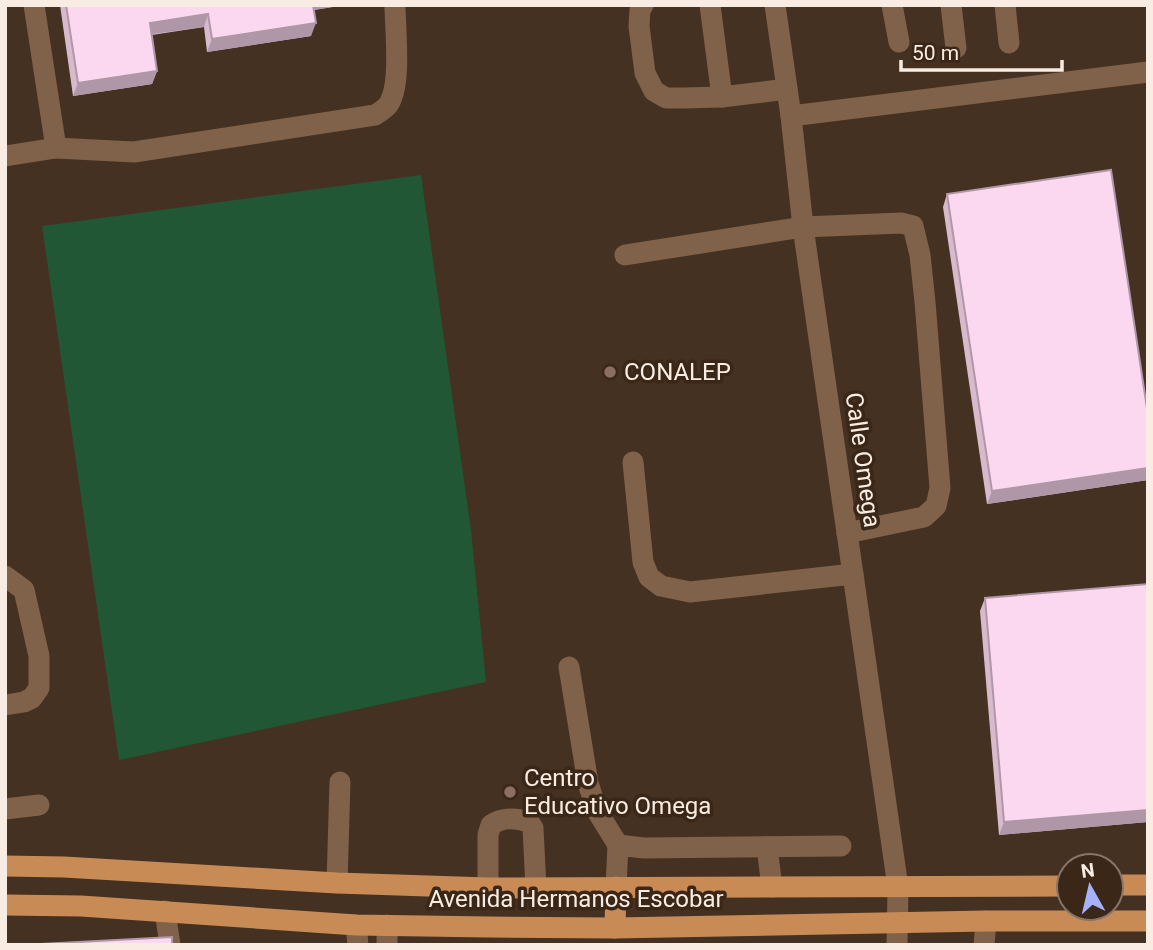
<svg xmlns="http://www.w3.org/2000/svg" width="1153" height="950" font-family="Roboto,sans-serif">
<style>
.green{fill:#225736}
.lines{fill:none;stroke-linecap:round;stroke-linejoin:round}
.minor{stroke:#806149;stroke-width:21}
.major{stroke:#c88b56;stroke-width:21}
.wall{fill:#d8bace}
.shaded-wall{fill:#b097a8}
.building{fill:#fbd8f0;stroke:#b097a8;stroke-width:2}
.education-dot{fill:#8d6e63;stroke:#3a2717;stroke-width:2.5}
.labels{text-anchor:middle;stroke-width:7;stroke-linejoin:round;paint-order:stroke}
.poi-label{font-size:24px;fill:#f9ede3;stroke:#3a2717;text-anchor:start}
.street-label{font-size:24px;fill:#f9ede3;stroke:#3a2717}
</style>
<rect width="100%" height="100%" fill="#443121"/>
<polygon class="green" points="421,175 471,530 486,682 119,760 42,226"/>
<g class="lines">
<g class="minor">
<path d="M34 5 56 148 134 152 375 115C380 112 385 109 388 105 402 86 395 29 395 5"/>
<polyline points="643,5 640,10 639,26 645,73 654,91 666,98 684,98 722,97 787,89"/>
<polyline points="710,5 722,97"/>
<polyline points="775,5 791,116 803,227 898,887 897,945"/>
<polyline points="892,5 899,42"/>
<polyline points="951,5 956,48"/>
<polyline points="1005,5 1009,43"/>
<polyline points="791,116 1148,72"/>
<polyline points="5,156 56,148"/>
<polyline points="625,255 803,227 901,223 913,226 920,255 925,302 940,488 936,506 924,517 847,533"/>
<polyline points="633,462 643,562 649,577 661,586 690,592 853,574"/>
<polyline points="5,576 24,590 39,656 39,688 32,698 24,702 5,705"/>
<polyline points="569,667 588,783 597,811 618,845"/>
<polyline points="5,809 39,805"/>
<polyline points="767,847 772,887"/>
<polyline points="337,883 340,782"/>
<polyline points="616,887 618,845 644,848 841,846"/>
<path d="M488 888V835L491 825C502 817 517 818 529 822L533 828 536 888"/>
<polyline points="165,911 170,945"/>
<polyline points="356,925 358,945"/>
<polyline points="387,945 387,925"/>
<polyline points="984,945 986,921"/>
</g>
<g class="major">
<polyline points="5,866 64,867 337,883 488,888 1069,886"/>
<polyline points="1111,885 1148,885"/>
<polyline points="5,905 81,906 356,925 489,927 615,928 986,921 1148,921"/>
<polyline points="615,928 616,887"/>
</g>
</g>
<g class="wall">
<polygon points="60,5 345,5 314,10 311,36 207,52 204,27 152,35 157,71 152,84 73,96"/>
<polygon points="947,194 1148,415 1148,480 987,504 943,207"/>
<polygon points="1148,584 1148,822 999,835 980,611 985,598"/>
</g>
<g class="shaded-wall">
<polygon points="309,5 345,5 307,11"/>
<polygon points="208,14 204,27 145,35 150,23"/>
<polygon points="316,23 311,36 207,52 212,39"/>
<polygon points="157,71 152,84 73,96 78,83"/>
<polygon points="1148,468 1148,480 987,504 992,491"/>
<polygon points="1148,810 1148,822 999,835 1004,822"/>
</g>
<g class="building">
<polygon points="66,5 313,5 316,23 212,39 208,14 150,23 157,71 78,83"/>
<polygon points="1111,170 1148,415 1148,468 992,491 947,194"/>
<polygon points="1148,584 1148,810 1004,822 985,598"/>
<polygon points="172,937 172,945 41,945 41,944"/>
</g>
<g class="education-dot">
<circle cx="610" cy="372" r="7"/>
<circle cx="510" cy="792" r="7"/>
</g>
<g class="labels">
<g class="poi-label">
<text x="624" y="380">CONALEP</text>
<text x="524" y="786">Centro<tspan x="524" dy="28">Educativo Omega</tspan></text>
</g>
<g class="street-label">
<text transform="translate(863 460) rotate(82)" y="8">Calle Omega</text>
<text x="576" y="907">Avenida Hermanos Escobar</text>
</g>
</g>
<rect width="1153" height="950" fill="none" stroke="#f9ede3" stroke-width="14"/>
<g transform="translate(1090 887) rotate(352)"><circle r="33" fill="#3a2717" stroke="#867669" stroke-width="2"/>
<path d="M0-5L12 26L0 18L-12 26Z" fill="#a5b1fc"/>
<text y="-10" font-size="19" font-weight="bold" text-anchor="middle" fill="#f9ede3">N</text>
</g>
<path d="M901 60v10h161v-10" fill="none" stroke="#f9ede3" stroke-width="3.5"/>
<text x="912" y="60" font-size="21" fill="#f9ede3" stroke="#3a2717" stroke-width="5" paint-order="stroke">50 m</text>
</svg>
